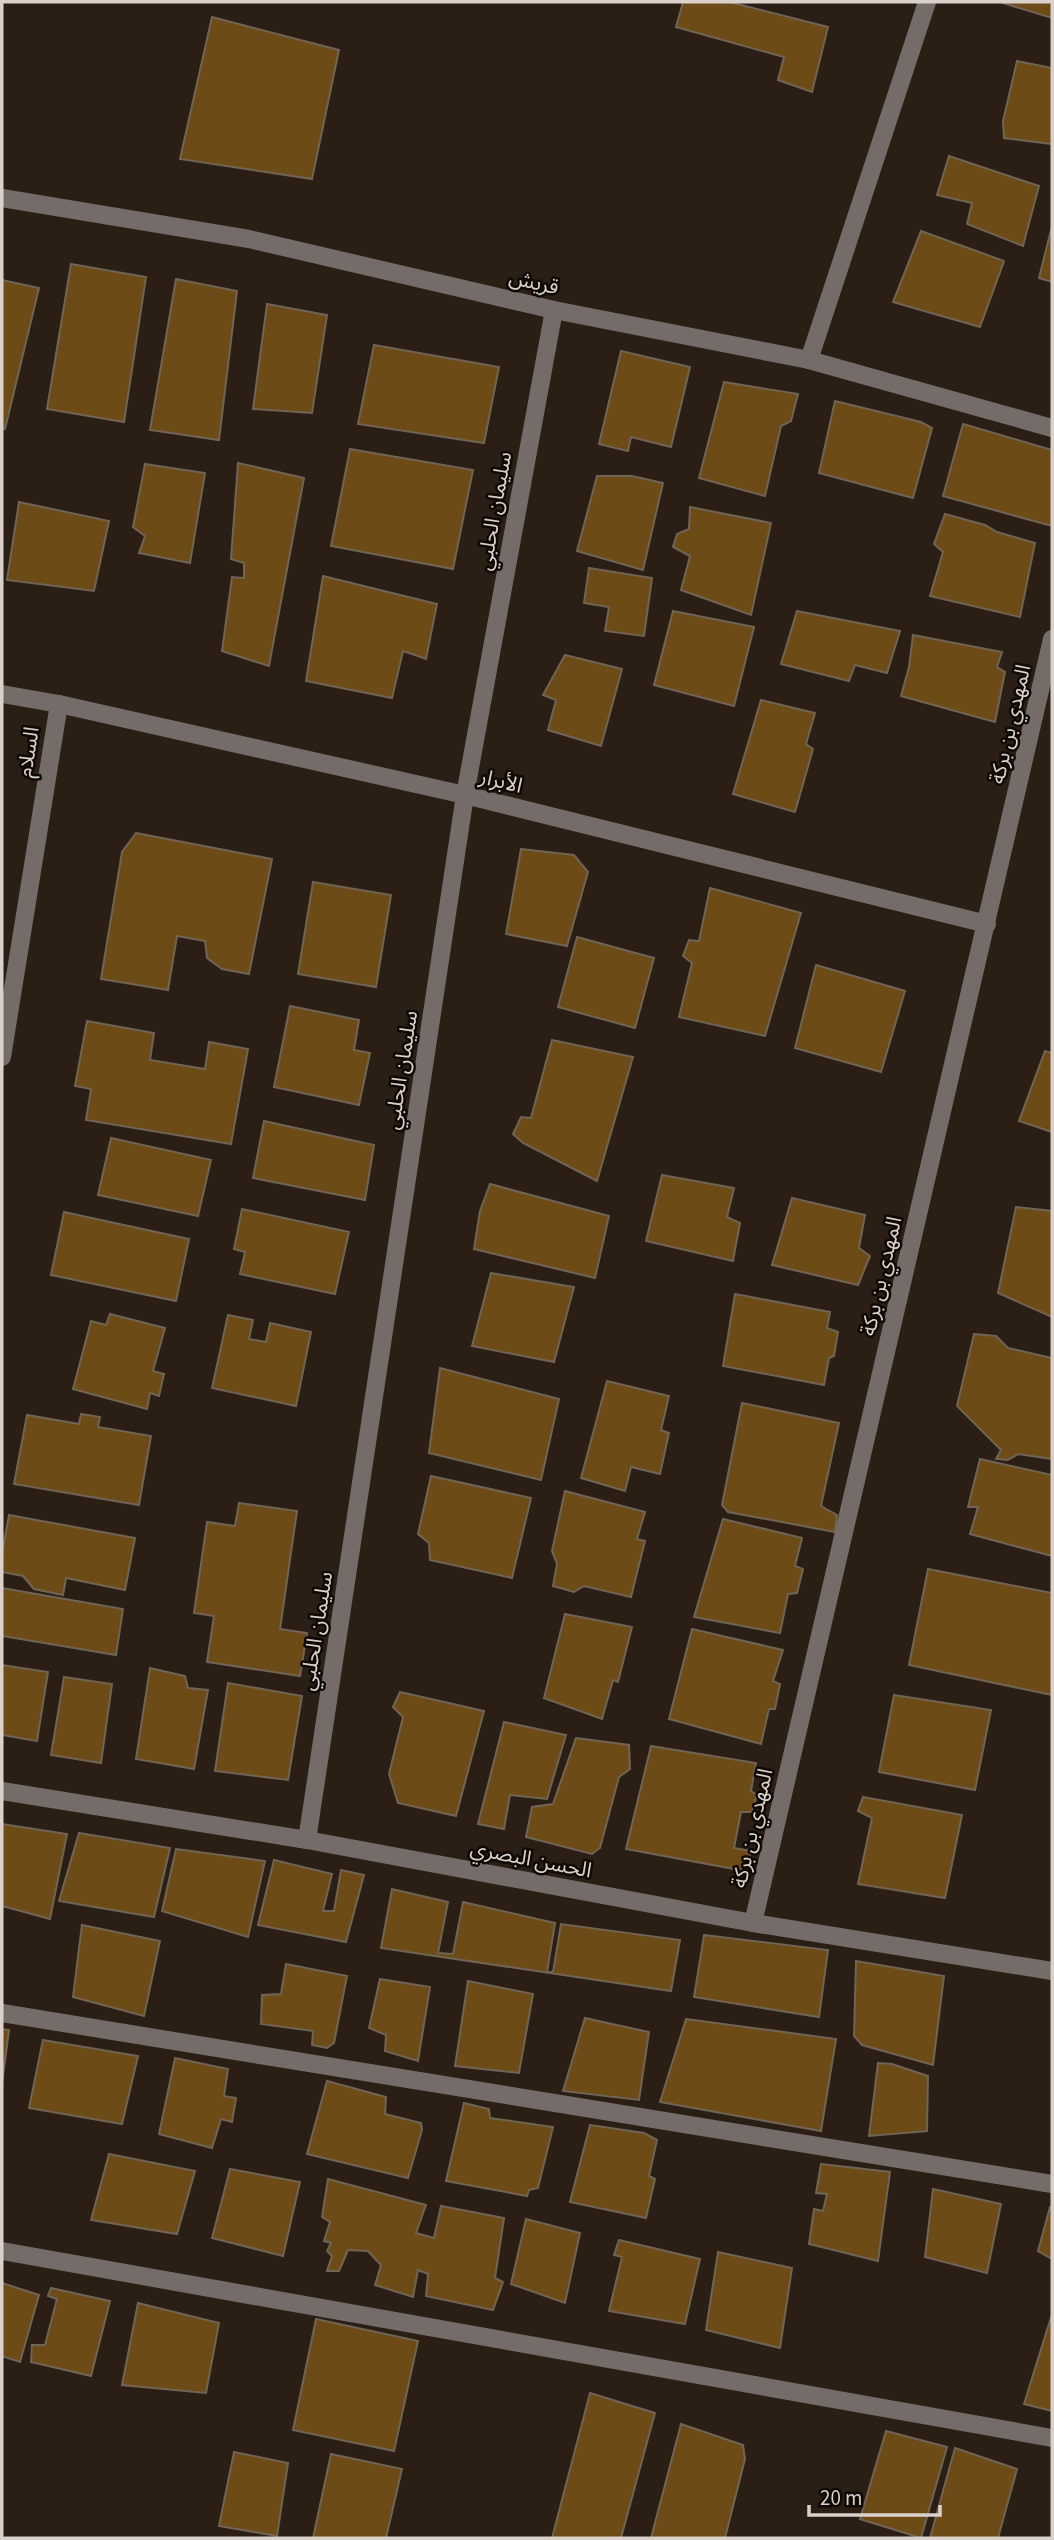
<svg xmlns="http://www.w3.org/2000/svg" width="1054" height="2540" font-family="'Source Sans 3','Noto Sans Arabic',sans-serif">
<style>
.building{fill:#6d4b16;stroke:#706455;stroke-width:2}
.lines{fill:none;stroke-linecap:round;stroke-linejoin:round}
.minor{stroke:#756c6a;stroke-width:18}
.labels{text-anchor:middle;stroke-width:5;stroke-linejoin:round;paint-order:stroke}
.street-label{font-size:21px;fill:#dbd1cb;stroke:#0f0906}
</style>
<rect width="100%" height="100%" fill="#2b1e15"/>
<g class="building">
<polygon points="683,2 729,2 828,27 812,92 778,80 784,57 676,27"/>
<polygon points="1003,2 1052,2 1052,18 1003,3"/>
<polygon points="212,17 339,50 312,179 180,159"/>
<polygon points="1017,61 1052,68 1052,144 1004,138 1003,121"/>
<polygon points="949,156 1039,186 1023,246 967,224 972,203 937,195"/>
<polygon points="1052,226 1052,282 1039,278"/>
<polygon points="921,231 1004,261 980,327 893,302"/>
<polygon points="71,264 146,277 124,422 47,409"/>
<polygon points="176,279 237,291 219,440 150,430"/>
<polygon points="2,280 39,288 5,429 2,428"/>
<polygon points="267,304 327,315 312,413 253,409"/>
<polygon points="374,345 499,367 484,443 358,424"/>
<polygon points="621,351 690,367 671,447 631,437 628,451 599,444"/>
<polygon points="724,382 798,394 791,421 781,426 765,496 699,478"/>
<polygon points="835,401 921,422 932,428 913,498 819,473"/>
<polygon points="963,424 1052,450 1052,526 943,496"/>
<polygon points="350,449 473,470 453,569 331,546"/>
<polygon points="238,463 304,478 269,666 222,651 232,577 244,578 244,563 231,559"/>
<polygon points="145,464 205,473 190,563 139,553 145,536 133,527"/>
<polygon points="597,476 632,476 663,483 643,570 577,551"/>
<polygon points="19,502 109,521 94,591 7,580"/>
<polygon points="690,507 771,523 751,615 681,590 690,556 673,547 677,534 689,529"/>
<polygon points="945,514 985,525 997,532 1035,543 1020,617 930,596 943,552 934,544"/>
<polygon points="589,568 652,578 644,636 605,631 609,607 584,603"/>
<polygon points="323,576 437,604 426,659 403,651 392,698 306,681"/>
<polygon points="673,611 754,627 734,706 654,685"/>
<polygon points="797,611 900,631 887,673 855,665 849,681 781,664"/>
<polygon points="913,635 1002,652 997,667 1005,672 995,722 901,696 909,667"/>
<polygon points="565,655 622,669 601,746 548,730 556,700 543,695"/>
<polygon points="761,700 815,713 806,744 813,749 795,812 733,794"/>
<polygon points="136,833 272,859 249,974 222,969 207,958 205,941 177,936 168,990 101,979 122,852"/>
<polygon points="521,849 574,855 588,872 567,946 506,934"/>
<polygon points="313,882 391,895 376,987 298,974"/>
<polygon points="710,888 801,913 765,1036 679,1017 692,963 683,956 689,940 699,941"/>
<polygon points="577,937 654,958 635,1028 558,1007"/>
<polygon points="816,965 905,991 881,1072 795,1048"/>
<polygon points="290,1006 359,1020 354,1050 370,1053 359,1105 274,1087"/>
<polygon points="87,1021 154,1033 150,1060 205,1069 209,1042 248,1049 231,1144 86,1120 91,1089 75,1086"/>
<polygon points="552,1040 633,1057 597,1181 523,1143 513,1134 521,1117 531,1118"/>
<polygon points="1045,1051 1052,1053 1052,1132 1019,1121"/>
<polygon points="264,1121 374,1145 365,1200 253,1178"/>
<polygon points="111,1138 211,1160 198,1216 98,1195"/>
<polygon points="662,1175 734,1188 727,1217 740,1223 733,1261 646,1241"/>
<polygon points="490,1184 609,1216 595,1278 474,1249 480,1211"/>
<polygon points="792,1198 865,1215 859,1248 870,1256 858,1285 772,1265"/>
<polygon points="1016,1207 1052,1211 1052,1317 998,1293"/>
<polygon points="242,1209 349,1232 335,1294 240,1274 245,1252 234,1249"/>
<polygon points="64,1212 189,1239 176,1301 51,1275"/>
<polygon points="491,1273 574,1287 554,1362 472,1346"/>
<polygon points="735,1294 830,1312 827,1328 838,1332 834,1356 829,1358 824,1385 723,1366"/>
<polygon points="110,1314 165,1328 153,1371 164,1374 159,1396 150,1393 147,1409 73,1389 91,1321 106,1325"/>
<polygon points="228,1315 253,1320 249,1339 266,1342 270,1323 311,1332 296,1406 212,1388"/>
<polygon points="974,1334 996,1336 1008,1348 1052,1358 1052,1459 1018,1454 1008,1460 996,1459 1001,1450 957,1406"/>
<polygon points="440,1368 559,1399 541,1480 429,1453"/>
<polygon points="607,1381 669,1396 661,1430 669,1433 660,1474 631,1467 625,1491 581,1478"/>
<polygon points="742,1403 839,1423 821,1506 837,1515 835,1532 728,1512 722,1505"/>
<polygon points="81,1414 100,1417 98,1427 151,1436 139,1505 14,1484 27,1415 79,1424"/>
<polygon points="980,1459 1052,1475 1052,1556 970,1534 978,1507 968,1507"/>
<polygon points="431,1476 531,1498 512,1578 430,1560 429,1543 418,1534"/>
<polygon points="565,1491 645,1512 637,1539 645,1541 631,1597 584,1586 574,1592 553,1586 557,1564 552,1551"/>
<polygon points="239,1503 297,1511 280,1629 307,1633 300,1676 207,1662 214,1616 194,1613 207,1522 235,1526"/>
<polygon points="9,1515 135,1538 125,1590 66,1578 63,1595 34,1589 23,1576 2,1572 2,1553"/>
<polygon points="723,1519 802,1538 795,1566 803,1569 797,1593 788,1594 780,1633 694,1617"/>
<polygon points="928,1569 1052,1593 1052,1695 909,1665"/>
<polygon points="2,1588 123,1609 116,1655 2,1636"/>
<polygon points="565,1614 632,1627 618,1682 613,1680 602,1719 544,1698"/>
<polygon points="692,1629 783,1650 773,1681 780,1684 775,1709 769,1709 761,1744 669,1719"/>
<polygon points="2,1665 48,1672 37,1741 2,1735"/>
<polygon points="150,1668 185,1676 188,1688 208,1690 194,1769 136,1759"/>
<polygon points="64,1677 112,1684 101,1763 51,1755"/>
<polygon points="228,1683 302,1696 288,1780 215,1771"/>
<polygon points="400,1692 484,1711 456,1816 398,1803 389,1774 403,1717 393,1707"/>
<polygon points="894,1695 991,1710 975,1790 879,1772"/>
<polygon points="504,1722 566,1735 547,1799 510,1795 504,1829 478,1824"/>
<polygon points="576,1738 629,1745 630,1769 619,1777 600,1848 592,1854 526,1837 532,1807 553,1804"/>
<polygon points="651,1746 756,1763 751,1791 757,1795 752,1812 741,1812 734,1848 751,1851 745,1871 626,1849"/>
<polygon points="863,1797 962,1815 945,1898 858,1884 872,1818 858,1811"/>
<polygon points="2,1824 67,1834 50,1919 2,1906"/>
<polygon points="79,1833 170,1848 154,1917 59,1901"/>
<polygon points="176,1849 265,1861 248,1937 162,1911"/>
<polygon points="274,1860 332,1874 323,1911 334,1911 341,1870 364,1875 346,1942 258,1925"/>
<polygon points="392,1889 448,1902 438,1953 453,1954 463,1902 555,1923 547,1972 553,1972 561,1924 680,1940 671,1991 381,1948"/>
<polygon points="82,1925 160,1941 144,2016 73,1997"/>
<polygon points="704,1935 828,1950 819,2017 694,1997"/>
<polygon points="856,1961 944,1976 933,2065 862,2045 854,2036"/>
<polygon points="286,1964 347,1976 334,2043 327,2048 312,2045 313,2031 261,2024 262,1995 281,1994"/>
<polygon points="380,1979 430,1987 418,2061 385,2051 386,2035 369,2028"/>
<polygon points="468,1981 533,1994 519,2073 455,2066"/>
<polygon points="585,2018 649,2032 639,2100 563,2091"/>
<polygon points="686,2019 836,2039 821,2131 660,2102"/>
<polygon points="2,2029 9,2030 2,2084"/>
<polygon points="43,2040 138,2056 122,2124 29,2108"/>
<polygon points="175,2058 228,2069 224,2096 236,2098 232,2122 221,2119 212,2148 159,2134"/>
<polygon points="878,2063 892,2064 928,2076 927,2131 869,2136"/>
<polygon points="327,2081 386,2097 385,2114 421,2123 422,2130 408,2178 307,2154"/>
<polygon points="464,2103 489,2109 490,2118 553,2127 538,2188 529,2190 527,2196 446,2181"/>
<polygon points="590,2125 644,2133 657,2140 649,2176 655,2179 646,2218 570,2202"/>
<polygon points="109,2154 195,2171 177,2234 91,2220"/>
<polygon points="821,2164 890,2172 878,2261 809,2244 814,2209 823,2211 827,2194 816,2193"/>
<polygon points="230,2169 300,2182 283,2256 212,2238"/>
<polygon points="328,2179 426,2205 416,2233 434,2238 441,2206 504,2218 495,2278 503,2282 493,2310 426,2296 428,2274 418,2270 413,2297 375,2285 381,2265 368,2251 348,2250 339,2271 327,2271 332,2256 327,2251 331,2243 324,2241 330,2222 322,2217"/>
<polygon points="933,2189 1001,2204 987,2273 925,2257"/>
<polygon points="1050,2207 1052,2208 1052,2259 1038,2251"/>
<polygon points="526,2219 580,2233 565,2303 511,2284"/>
<polygon points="619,2240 700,2259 685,2324 609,2311 622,2257 614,2255"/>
<polygon points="718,2252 792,2268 780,2348 706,2330"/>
<polygon points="2,2283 39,2295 20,2362 2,2356"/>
<polygon points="51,2288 110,2301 91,2376 31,2362 32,2345 45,2345 57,2299 48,2296"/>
<polygon points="138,2303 219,2323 206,2393 122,2385"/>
<polygon points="1052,2314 1052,2411 1024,2404"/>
<polygon points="316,2319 418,2341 394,2451 293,2430"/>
<polygon points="590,2393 655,2413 621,2538 552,2538"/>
<polygon points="681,2424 743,2445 745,2459 725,2538 651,2538"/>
<polygon points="886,2431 947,2447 921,2538 860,2519"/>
<polygon points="955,2448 1017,2469 998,2538 930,2538"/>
<polygon points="234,2452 288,2463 277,2536 219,2526"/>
<polygon points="331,2454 402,2469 386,2538 313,2538"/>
</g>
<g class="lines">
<g class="minor">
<polyline points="2,198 249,239 554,310 809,360 1052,428"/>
<polyline points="809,360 927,2"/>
<polyline points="2,694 59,704 465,795 987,924"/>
<polyline points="2,1057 59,704"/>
<polyline points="2,1791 307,1840 753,1923 1052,1971"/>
<polyline points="307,1840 465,795 554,310"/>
<polyline points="753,1923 1052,639"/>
<polyline points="2,2013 1052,2184"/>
<polyline points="2,2251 1052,2438"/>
</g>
</g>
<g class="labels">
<g class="street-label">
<text transform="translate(534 282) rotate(13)" y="7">قريش</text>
<text transform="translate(494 511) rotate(-80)" y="7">سليمان الحلبي</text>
<text transform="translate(1010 724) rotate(-77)" y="7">المهدي بن بركة</text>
<text transform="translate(28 752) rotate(-81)" y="7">السلام</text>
<text transform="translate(501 781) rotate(14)" y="7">الأبرار</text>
<text transform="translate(401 1070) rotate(-81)" y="7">سليمان الحلبي</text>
<text transform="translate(881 1276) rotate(-77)" y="7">المهدي بن بركة</text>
<text transform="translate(316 1631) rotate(-81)" y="7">سليمان الحلبي</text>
<text transform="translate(752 1828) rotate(-77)" y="7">المهدي بن بركة</text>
<text transform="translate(531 1859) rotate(11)" y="7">الحسن البصري</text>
</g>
</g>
<rect width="1054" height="2540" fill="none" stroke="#dbd1cb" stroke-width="7"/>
<path d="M809 2505v10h131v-10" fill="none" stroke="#dbd1cb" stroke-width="3.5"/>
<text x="820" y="2505" font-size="21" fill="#dbd1cb" stroke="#0f0906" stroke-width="5" paint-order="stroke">20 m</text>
</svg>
